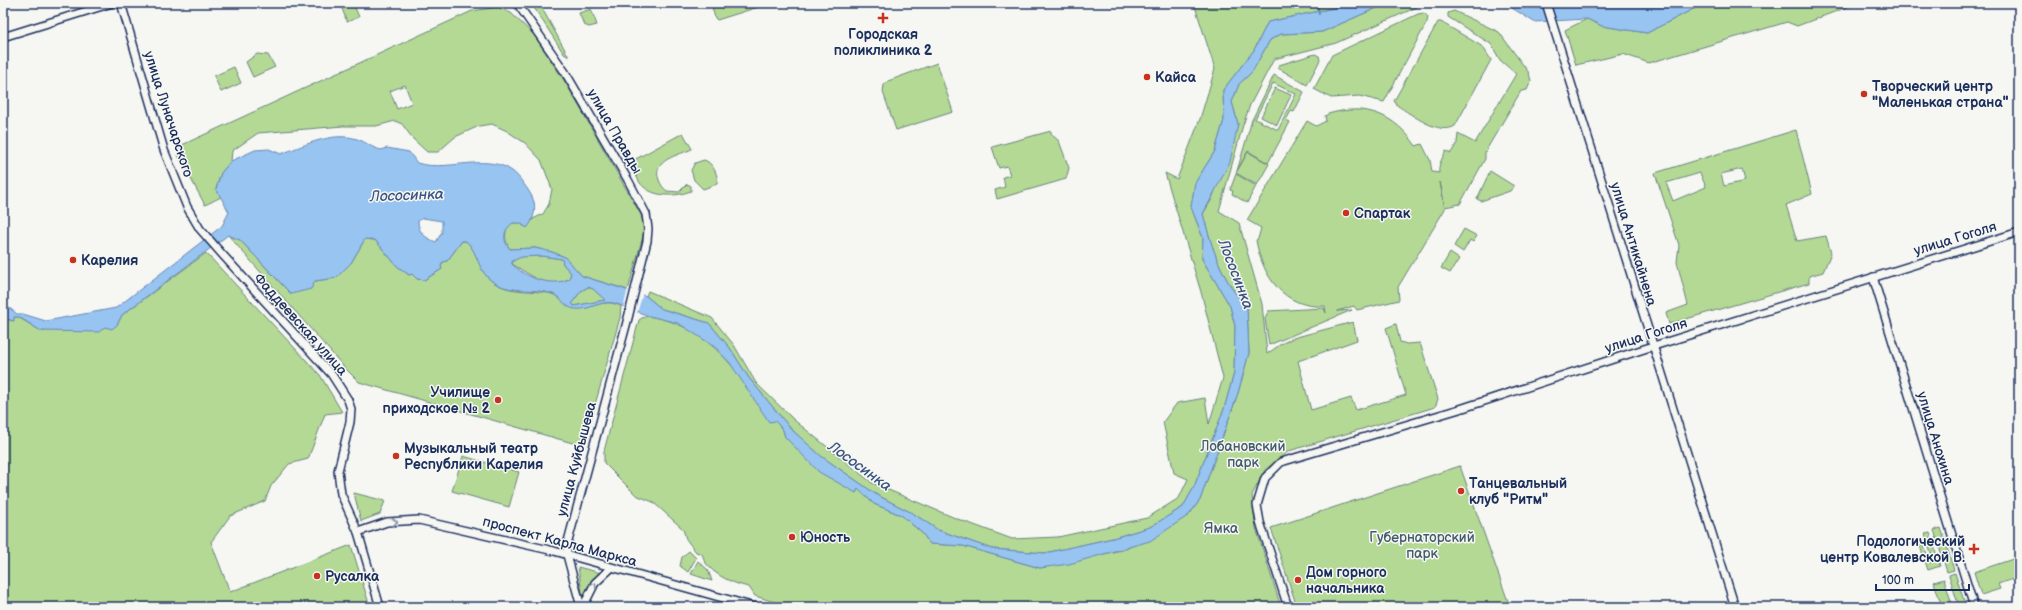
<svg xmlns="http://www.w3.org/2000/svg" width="2022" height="610" font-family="'Balsamiq Sans',sans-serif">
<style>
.green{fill:#b4d995;stroke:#68847a;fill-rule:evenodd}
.water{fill:#98c4f1;stroke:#6688b6;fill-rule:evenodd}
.pier{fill:#f6f6f2}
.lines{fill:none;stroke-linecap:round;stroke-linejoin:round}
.stream{stroke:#6688b6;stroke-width:2}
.secondary-casing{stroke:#1b2f5e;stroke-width:10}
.secondary{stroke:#f6f6f2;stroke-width:7}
.oneway{stroke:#8892a8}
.poi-dot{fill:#c8321e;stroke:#f6f6f2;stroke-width:1.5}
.labels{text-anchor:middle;stroke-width:3;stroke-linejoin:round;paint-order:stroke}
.poi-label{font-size:14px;font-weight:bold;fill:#1b2f5e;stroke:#f6f6f2;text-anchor:start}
.street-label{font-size:14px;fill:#1b2f5e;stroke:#f6f6f2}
.park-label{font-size:14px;fill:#415a6c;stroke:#f6f6f2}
.water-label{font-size:15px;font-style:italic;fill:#3a5483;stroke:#f6f6f2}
</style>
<rect width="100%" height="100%" fill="#f6f6f2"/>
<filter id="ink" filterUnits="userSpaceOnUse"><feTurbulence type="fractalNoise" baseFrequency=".025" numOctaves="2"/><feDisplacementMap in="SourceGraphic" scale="8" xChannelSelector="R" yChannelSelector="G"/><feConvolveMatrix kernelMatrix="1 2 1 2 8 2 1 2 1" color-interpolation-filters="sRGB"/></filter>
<g filter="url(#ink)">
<g class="green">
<polygon points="340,3 353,3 359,17 347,22"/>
<polygon points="531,3 539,3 569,57 564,54"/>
<polygon points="711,3 771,3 717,20 715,18"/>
<polygon points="1194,3 1357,3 1268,22 1254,50 1223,90 1224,120 1215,151 1195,183 1191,207 1203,238 1202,259 1230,306 1235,326 1234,373 1224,409 1194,487 1183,507 1150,527 1113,538 1045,553 992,549 938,530 914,514 877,495 821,456 791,429 749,378 730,348 709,323 662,309 646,296 648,291 712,318 734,345 756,383 794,420 872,483 955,518 1012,539 1058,537 1147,518 1179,498 1188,479 1174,473 1163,422 1177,403 1205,398 1209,424 1223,378 1201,292 1165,173 1177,179 1200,119 1215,69"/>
<path d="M1388 3H1426L1336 43 1274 59 1250 105 1243 125 1219 211 1239 223 1262 304 1267 354 1281 344 1293 338 1353 322 1357 340 1298 361 1311 410 1351 398 1356 410 1406 395 1386 328 1396 324 1400 342 1407 344 1420 343 1438 399 1435 407 1289 451 1265 470 1252 495 1256 528 1281 607H791L755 596 749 587C734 584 715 576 705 562 703 560 704 557 702 554L696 552 686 539 683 529 653 502 636 495 604 463V451L639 320C646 314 653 317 662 319 719 333 747 388 783 430L785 437 856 493 858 489 874 504 901 515 922 533 930 544 963 546 1040 568 1126 549 1189 515 1200 500 1238 393 1249 353 1247 307C1222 281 1212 248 1203 214L1212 199 1238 124 1232 102 1239 84 1252 72 1270 40 1281 34 1322 32Z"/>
<polygon points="1705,3 1858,3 1797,26 1787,22 1649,63 1623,54 1576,65 1565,30 1587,19 1602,26 1647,33"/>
<path d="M498 7 511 13 534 35 567 85 641 215 644 226 643 236 628 290 582 276 565 257 552 252 535 248 510 249C503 241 503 220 519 223 522 224 523 227 527 227L533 219 543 214 549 204 552 189 541 160 525 143 507 131 492 124 479 126 455 137 438 152H427L413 139 402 124 395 121 376 126H343L258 133 232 151 231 161 221 173 216 189 221 197 205 205 178 155 182 145 472 11ZM405 85 412 103 397 109 390 91Z"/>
<polygon points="591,9 597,25 589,27 584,25 579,13"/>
<path d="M1454 11 1499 32 1529 73 1531 81 1527 90 1521 91 1485 152V159L1460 204 1445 207 1440 182 1445 209 1398 287 1399 300 1357 310 1354 306 1337 311 1352 310 1269 345 1265 319 1268 311 1324 308 1326 313 1325 306C1284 309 1262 276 1256 240L1258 239 1261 228 1247 220 1307 121 1316 126 1326 121 1325 116 1328 114C1366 103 1394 114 1416 146L1422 144 1430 160 1432 172 1439 173C1438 164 1442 159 1446 151L1451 153 1457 143 1458 134 1475 143 1516 74 1500 60 1491 44 1448 17V13Z"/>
<polygon points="1424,13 1428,17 1427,22 1384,102 1359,96 1331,98 1314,89 1332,55 1418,14"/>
<path d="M1438 22H1441L1483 47 1491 60 1455 126C1439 136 1411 114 1398 106L1394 101Z"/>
<polygon points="257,54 268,55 275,67 253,77 246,62"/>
<polygon points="1315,54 1319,56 1320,60 1307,85 1278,68 1279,65"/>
<polygon points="937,63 953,112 896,130 883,92 884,85 888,81"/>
<polygon points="234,67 241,83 221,92 214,76"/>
<path d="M1274 75 1304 92 1294 112 1291 111 1286 120 1290 122 1268 163 1248 151 1237 171 1252 120ZM1273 83 1296 94 1278 130 1255 119Z"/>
<polygon points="1275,88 1291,95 1277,125 1261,117"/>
<path d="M1796 130 1812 194 1786 205 1797 241 1826 236 1831 253 1823 272 1809 276V283L1669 324 1666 313 1688 305 1677 262 1679 245 1655 173ZM1742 169 1745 181 1724 186 1721 174ZM1700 173 1706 187 1673 201 1666 183Z"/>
<polygon points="1051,131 1051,134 1059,141 1069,168 1066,179 997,199 995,190 1005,187 1003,177 1010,175 1007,166 999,168 992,147"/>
<path d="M683 133 692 149C679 155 651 160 659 180 661 185 663 188 667 191L679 192 687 184 691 186V191C675 197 652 198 640 183 637 178 634 171 632 165L634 160Z"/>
<polygon points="1248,152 1269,164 1257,185 1236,173"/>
<path d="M704 160C712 162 719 175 717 184L703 189 694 180 691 170 695 163Z"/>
<polygon points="1490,171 1514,186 1510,191 1481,201 1477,199"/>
<polygon points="1236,174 1256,186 1247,203 1232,194 1233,191 1230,190"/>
<polygon points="1464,229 1477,236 1473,242 1470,240 1463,252 1454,246"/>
<path d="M228 235 240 240 291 294 315 281 336 278 351 263 365 239 375 240 397 266 409 275 412 274 417 279 424 280 442 269 441 266 443 262 447 261 462 241H466C479 252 478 272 493 282 511 294 533 289 552 294 561 297 564 307 574 308 594 311 600 297 621 306L620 318 583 446 359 382 345 368Z"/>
<polygon points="206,253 320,375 342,412 325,414 308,459 289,464 271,486 265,501 230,516 211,542 230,592 351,545 370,607 3,607 3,318 13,321 14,317 18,317 41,331 117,325 122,315"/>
<polygon points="1450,253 1459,259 1450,273 1441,268"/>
<path d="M542 256 562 259 563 264 571 273 569 279 558 283 540 281 512 264C514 254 533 256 542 256Z"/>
<polygon points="588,287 593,289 606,300 574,306 572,303 581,291"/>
<polygon points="463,456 519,472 509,507 452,491"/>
<polygon points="1460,466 1510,607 1297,607 1271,528"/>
<polygon points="354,493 385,501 380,514 361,521"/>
<polygon points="1941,528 1954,570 1947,572 1934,530"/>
<polygon points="1930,533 1940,566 1928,570 1919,543 1923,542 1930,563 1934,562 1925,534"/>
<polygon points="689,551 696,558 688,572 680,566 682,557"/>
<polygon points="2019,557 2019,577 1998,584 2000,589 1981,595 1974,572"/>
<polygon points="698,561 708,570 712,581 691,574"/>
<polygon points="578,567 601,573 588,586 583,598"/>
<polygon points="1955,573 1966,607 1959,607 1949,575"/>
<polygon points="1944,579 1953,607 1942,607 1934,582"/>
</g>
<g class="water">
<path d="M1357 3H1388L1322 32 1281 34 1270 40 1252 72 1239 84 1232 102 1238 124 1230 162 1203 214C1212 248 1222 281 1247 307L1249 353 1238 393 1200 500 1189 515 1150 541 1069 564 1040 568 963 546 930 544 922 533 901 515 874 504 858 489 856 493 819 472 785 437 783 430 775 421 769 422 730 363 715 347 678 323 649 316 614 303C600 300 589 311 575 309 565 308 562 298 553 294 531 286 502 297 484 273 477 263 476 250 466 241H462L447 261 443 262 441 266 442 269 424 280 417 279 412 274 409 275 397 266 375 240 365 239 351 263 336 278 315 281 311 289 291 294 240 240 228 235 122 315 117 325 112 329 105 327 99 332 41 331 19 317H14V321L3 318V303L17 314H23L46 321 116 308 222 226 229 212 216 189 221 173 231 161 255 150 269 149 281 154C305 145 337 129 362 141 370 145 371 147 381 150L387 148 409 152 417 163C452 174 499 145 523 183 527 188 532 195 534 202 536 210 533 222 527 228L520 223H513C503 230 502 240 510 249L535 248 552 252 565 257 582 276 646 296 662 309 709 323 730 348 749 378 791 429 821 456 877 495 914 514 938 530 992 549 1045 553 1113 538 1150 527 1183 507 1194 487 1224 409 1234 373 1235 326 1230 306 1202 259 1203 238 1191 207 1195 183 1215 151 1224 120 1223 90 1254 50 1268 22ZM423 218 442 221V232L436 242C426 238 418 233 418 221ZM542 256 562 259 563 264 571 273 569 279C551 287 526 278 512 264V261L522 257ZM588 287 593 289 605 300 574 306 572 303 581 291Z"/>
<polygon points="1508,3 1705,3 1647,33 1602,26 1587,19 1534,22 1512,8"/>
</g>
<polygon class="pier" points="628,288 643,293 637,313 623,309"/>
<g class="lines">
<polyline class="stream" points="1317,3 1319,14"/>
<defs>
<g id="secondary">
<polyline points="121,3 164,150 187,207 200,229 221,253 332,375 348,400 351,409 350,422 338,471 341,494 358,532 380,607"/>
<polyline points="517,3 565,72 628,180 646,214 648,229 647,241 628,318 567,545 567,555 581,607"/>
<polyline points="1546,3 1735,607"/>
<polyline points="3,37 112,3"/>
<polyline points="1873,277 1974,607"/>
<polyline points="358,532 387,522 419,520 554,551 755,607"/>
<polyline points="583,607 595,583 611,568"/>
<polyline points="1288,607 1260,522 1257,505 1265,478 1281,462 1463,408 1644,349 2019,232"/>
</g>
</defs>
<use href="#secondary" class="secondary-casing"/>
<use href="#secondary" class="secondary"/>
</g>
<defs><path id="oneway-chevron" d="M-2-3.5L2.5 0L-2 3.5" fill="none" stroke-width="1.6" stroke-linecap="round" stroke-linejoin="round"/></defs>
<g class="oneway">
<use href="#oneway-chevron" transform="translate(395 522) rotate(-4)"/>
<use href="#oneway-chevron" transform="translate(594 585) rotate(-57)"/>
</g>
</g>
<g class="poi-dot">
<path d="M881 12h4v4h4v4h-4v4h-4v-4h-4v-4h4z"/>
<circle cx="1147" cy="77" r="4"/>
<circle cx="1864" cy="94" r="4"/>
<circle cx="1346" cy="213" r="4"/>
<circle cx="73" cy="260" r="4"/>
<circle cx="498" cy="400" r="4"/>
<circle cx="396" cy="456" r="4"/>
<circle cx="1461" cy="491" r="4"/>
<circle cx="792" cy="537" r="4"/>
<path d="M1972 543h4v4h4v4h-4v4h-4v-4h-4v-4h4z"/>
<circle cx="317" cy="576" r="4"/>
<circle cx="1298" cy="580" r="4"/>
</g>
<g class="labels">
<g class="poi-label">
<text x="883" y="39" text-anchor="middle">Городская<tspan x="883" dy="16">поликлиника 2</tspan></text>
<text x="1155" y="82">Кайса</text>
<text x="1872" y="91">Творческий центр<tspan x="1872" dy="16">"Маленькая страна"</tspan></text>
<text x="1354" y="218">Спартак</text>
<text x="81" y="265">Карелия</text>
<text x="490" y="397" text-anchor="end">Училище<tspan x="490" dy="16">приходское № 2</tspan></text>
<text x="404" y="453">Музыкальный театр<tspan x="404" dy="16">Республики Карелия</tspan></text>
<text x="1469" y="488">Танцевальный<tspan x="1469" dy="16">клуб "Ритм"</tspan></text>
<text x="800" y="542">Юность</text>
<text x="1965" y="546" text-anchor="end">Подологический<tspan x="1965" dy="16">центр Ковалевской В.</tspan></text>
<text x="1306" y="577">Дом горного<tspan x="1306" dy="16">начальника</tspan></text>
<text x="325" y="581">Русалка</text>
</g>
<g class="street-label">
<text transform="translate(169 114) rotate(72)" y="5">улица Луначарского</text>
<text transform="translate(615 131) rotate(60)" y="5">улица Правды</text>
<text transform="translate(1955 238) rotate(-17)" y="5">улица Гоголя</text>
<text transform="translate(1634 244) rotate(73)" y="5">улица Антикайнена</text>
<text transform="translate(301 324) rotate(48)" y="5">Фаддеевская улица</text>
<text transform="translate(1646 335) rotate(-18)" y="5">улица Гоголя</text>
<text transform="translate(1936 438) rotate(73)" y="5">улица Анохина</text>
<text transform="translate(576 459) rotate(-75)" y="5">улица Куйбышева</text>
<text transform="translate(560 541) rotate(15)" y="5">проспект Карла Маркса</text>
</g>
<g class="park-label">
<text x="1243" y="451">Лобановский<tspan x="1243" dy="16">парк</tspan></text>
<text x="1221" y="533">Ямка</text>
<text x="1422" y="542">Губернаторский<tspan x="1422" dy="16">парк</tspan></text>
</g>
<g class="water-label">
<text transform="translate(407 195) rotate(-2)" y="5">Лососинка</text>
<text transform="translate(1236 274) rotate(69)" y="5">Лососинка</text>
<text transform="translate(860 466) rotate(36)" y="5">Лососинка</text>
</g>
</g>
<rect width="2022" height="610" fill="none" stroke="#f6f6f2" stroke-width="16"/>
<rect x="8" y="8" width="2006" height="594" fill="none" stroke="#1b2f5e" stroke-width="1.5" filter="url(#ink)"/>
<path d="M1876 584v6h93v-6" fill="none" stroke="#1b2f5e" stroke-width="2"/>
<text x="1882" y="584" font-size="12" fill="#1b2f5e" stroke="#f6f6f2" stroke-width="3" paint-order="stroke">100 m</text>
</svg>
